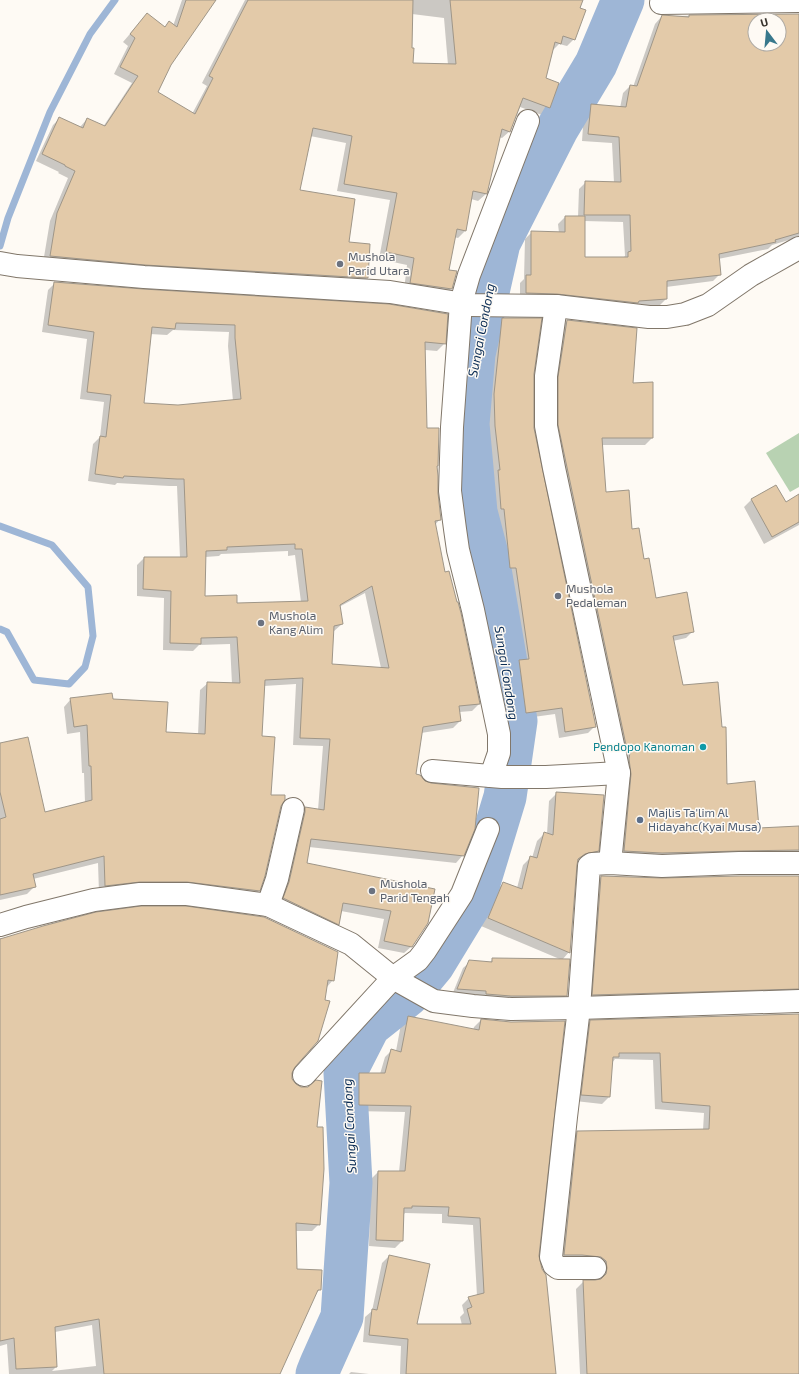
<svg xmlns="http://www.w3.org/2000/svg" width="799" height="1374" font-family="'Exo 2',sans-serif">
<style>
.green{fill:#b8d2b2}
.shadow{fill:#0003;fill-rule:evenodd}
.lines{fill:none;stroke-linecap:round;stroke-linejoin:round}
.stream{stroke:#9eb6d6;stroke-width:7}
.river{stroke:#9eb6d6;stroke-width:43}
.building{fill:#e3caa9;stroke:#9f9688;fill-rule:evenodd}
.minor-casing{stroke:#81776a;stroke-width:24}
.minor{stroke:#fff;stroke-width:22}
.worship-dot{fill:#6b7280;stroke:#fefaf4;stroke-width:1.5}
.culture-dot{fill:#0f9aa8;stroke:#fefaf4;stroke-width:1.5}
.service-dot{fill:#5c6f8a;stroke:#fefaf4;stroke-width:1.5}
.labels{text-anchor:middle;stroke-width:3;stroke-linejoin:round;paint-order:stroke}
.worship-label{font-size:12px;fill:#5b616d;stroke:#fefaf4;text-anchor:start}
.culture-label{font-size:12px;fill:#0d838f;stroke:#fefaf4;text-anchor:end}
.service-label{font-size:12px;fill:#4e5e75;stroke:#fefaf4;text-anchor:start}
.water-label{font-size:13px;font-style:italic;fill:#0b2d55;stroke:#fefaf4}
</style>
<rect width="100%" height="100%" fill="#fefaf4"/>
<polygon class="green" points="799,433 799,487 790,492 766,453"/>
<g class="shadow">
<path d="M182 0H215L171 64 156 92 192 114 207 86 202 83 245 0H582L574 39 567 46 559 44 553 50 545 79 549 107 542 115 520 107 510 131 502 138 499 137 486 194 478 201 471 199 465 231 458 238 454 237 448 271 456 272 451 289 444 296 404 290 407 265 379 259 390 200 337 191 346 143 310 136 299 191 348 243 367 278 360 285 43 263 50 221 68 178 58 173 59 172 36 161 53 125 60 118 80 127 87 119 103 127 132 83 114 74 128 46 123 42 147 14 164 28 169 23 173 26ZM412 14 444 18 448 65 412 64Z"/>
<path d="M799 15V237L772 245 768 249 718 259 720 274 713 281 666 287V299L659 306 633 307 520 300V283L524 279 525 239 532 232 559 233 558 224 565 217H578L579 189 586 182 614 183 612 143 582 141 584 112 591 105 620 108 623 93 630 86 633 87 655 24 662 16ZM755 20H779V44H755ZM584 221 623 222 625 256 623 258H584Z"/>
<path d="M55 283 445 343 437 351 425 350 426 429 436 467 437 493 440 519 435 525 444 573 479 704 472 711 459 712 460 721 453 728 421 733 415 775 463 855 456 863 309 847 306 864 434 890 412 946 404 953 378 948 384 919 341 911 338 924 331 931 277 906 298 815 305 808 318 810 323 746 293 745 296 684 264 686 261 737 270 796 280 806 259 891 251 898 99 893 98 863 33 879 35 886 27 894 0 900V744L44 813 85 803 84 773H82L80 732 67 734 64 707 71 699 112 700 165 733 198 735 200 690 208 683 232 684 230 644 199 645 193 651 163 650 164 598 137 596V565L144 558H180L177 486H169L117 483 115 485 88 481 93 444 100 437 104 402 80 399 87 339 42 332 48 290ZM173 330 229 332 228 346 233 401 178 406 142 404 150 334 167 335ZM288 551V556L295 555 301 602 236 604 204 597 205 557 219 556 221 554ZM365 593 381 668 331 665 333 632 342 624 339 607Z"/>
<polygon points="502,319 533,374 533,428 595,726 588,733 559,738 555,714 519,719 512,668 519,661 522,661 509,574 503,575 497,515 494,515 492,478 493,476 489,434 488,401 495,326"/>
<polygon points="567,321 632,384 652,438 645,445 602,445 605,493 631,530 644,560 655,599 693,631 686,638 673,641 682,686 726,785 751,834 799,833 799,860 617,858 625,782 552,432 560,328"/>
<polygon points="775,486 785,504 799,495 799,525 764,544 744,507 751,500"/>
<polygon points="556,794 598,851 590,858 577,861 569,952 562,960 481,926 496,890 504,883 517,888 523,865 530,858 532,858 537,841 545,833 547,834 549,801"/>
<polygon points="799,876 799,998 586,1002 594,884 601,877 662,879"/>
<path d="M0 938 333 980 326 988 291 1072V1079L316 1128 319 1224 312 1231H295L296 1270 320 1289 314 1296 279 1374H9L7 1344 0 1346ZM92 1325 96 1366 52 1371 56 1367 55 1332Z"/>
<polygon points="493,959 566,995 560,1001 452,995 463,968 470,962 489,963"/>
<polygon points="799,1014 799,1374 580,1374 576,1289 583,1282 600,1280 601,1276 557,1262 570,1139 577,1132 703,1130 704,1113 655,1109 653,1060 615,1059 612,1063 609,1097 602,1104 575,1101 583,1028 591,1021"/>
<polygon points="408,1017 473,1030 474,1027 481,1020 538,1256 555,1374 400,1374 401,1346 363,1342 365,1317 372,1311 382,1263 389,1256 416,1326 462,1325 460,1317 464,1313 462,1305 469,1298 477,1296 473,1225 442,1223 442,1214 405,1213 404,1214 402,1241 395,1248 369,1246 371,1179 378,1172 399,1172 405,1112 352,1111 353,1081 360,1074 380,1074 385,1057 392,1050 396,1051 401,1024"/>
<polygon points="351,1372 369,1374 349,1374"/>
</g>
<g class="lines">
<g class="stream">
<polyline points="0,246 8,218 50,112 90,34 115,0"/>
<polyline points="0,526 52,545 88,587 93,636 85,667 69,684 34,680 7,632 0,629"/>
</g>
<polyline class="river" points="317,1374 321,1364 342,1317 351,1183 345,1073 369,1026 408,995 433,965 475,896 505,797 516,721 488,558 476,512 468,424 474,354 499,243 557,129 596,64 623,0"/>
</g>
<g class="building">
<polygon points="186,0 216,0 171,65 158,92 195,114 213,78 209,76 248,0 413,0 412,48 414,48 413,63 456,64 450,0 583,0 580,8 586,10 575,40 563,36 561,44 555,42 546,78 559,83 550,108 523,98 510,132 502,129 487,194 473,191 466,231 457,229 449,270 457,271 452,289 410,283 414,258 386,252 397,193 344,184 352,136 313,128 300,190 355,199 349,242 370,244 368,278 145,265 50,256 57,213 75,171 65,166 65,165 42,154 59,117 83,128 87,118 105,126 138,76 120,67 135,38 130,34 147,13 165,27 169,21 177,27"/>
<path d="M799 14V233L775 240 776 242 719 254 721 275 667 281V299L639 301 638 303 557 294 526 293V275H531V231L565 232V216H585V257H628V252L631 251 630 215H584L585 181 621 182 619 137 588 134 591 104 626 107 630 85 637 86 662 15 689 17V15ZM755 20H779V44H755Z"/>
<path d="M54 282 143 289 389 304 448 314 446 344 425 342 427 428H439L438 466H437L438 476V493L441 520 435 521 445 572 449 571 457 602H458L461 613 480 704 459 706 461 721 423 727 416 774 420 775 425 781 431 783 479 788 475 829 464 856 311 839 307 863 435 889 428 923 412 947 384 941 391 911 343 903 339 925 283 898 289 882 305 812V807L324 810 330 739 300 738 303 678 265 680 262 736 275 737 271 795H285V800L281 806 265 876 260 891 187 882H140L105 886 104 856 33 874 36 887 0 895V819L6 817 0 792V743L28 737 45 812 92 800 91 766H89L87 725 74 727 70 698 112 693 113 699 168 702 166 732 205 734 207 682 240 683 237 637 201 638V644L170 643 171 591 143 589 144 557H187L184 479H177L124 476 123 478 95 474 100 436 106 437 111 395 87 392 94 332 48 325ZM176 323 235 325V338L241 399 178 405 144 403 152 327 175 329ZM295 544V549H302L308 601 237 603V595L205 596 206 551 227 550V547ZM372 586 389 668 332 664 334 626 343 624 340 605Z"/>
<polygon points="502,318 542,318 534,374 534,428 596,727 565,732 562,708 526,713 519,660 529,659 516,568 510,568 504,509 501,509 498,470 500,470 495,426 494,394"/>
<polygon points="567,320 637,328 633,383 653,382 653,438 602,438 606,492 629,490 632,529 639,528 644,559 649,558 656,598 687,592 694,632 673,636 683,685 718,682 722,727 726,727 727,784 755,781 759,828 799,826 799,850 739,851 662,853 624,851 631,774 629,759 631,745 626,745 558,425 558,377"/>
<polygon points="776,485 786,502 799,494 799,522 772,537 751,499"/>
<polygon points="556,792 604,795 599,851 585,854 578,859 577,865 570,953 488,918 503,882 522,889 530,856 537,858 544,832 553,835"/>
<polygon points="601,876 662,878 739,876 799,876 799,989 592,995"/>
<polygon points="141,906 186,906 264,917 338,952 334,981 328,980 325,1000 330,1001 318,1041 295,1067 292,1073 292,1079 296,1084 301,1087 308,1087 316,1080 322,1081 317,1127 323,1127 324,1169 320,1225 296,1223 297,1269 322,1270 321,1290 318,1290 280,1374 104,1374 99,1319 55,1327 57,1367 16,1369 14,1338 0,1341 0,939 43,926 96,912"/>
<polygon points="492,958 570,959 567,996 511,996 486,994 486,991 457,989 469,960 492,962"/>
<polygon points="799,1014 799,1374 587,1374 583,1280 595,1280 601,1279 606,1274 607,1268 606,1261 601,1257 582,1255 564,1255 577,1131 709,1129 710,1106 662,1102 660,1053 619,1053 619,1057 613,1057 610,1097 581,1095 590,1020"/>
<polygon points="408,1016 479,1030 481,1019 511,1022 565,1021 539,1256 542,1269 546,1275 556,1374 406,1374 408,1339 369,1335 372,1309 377,1310 389,1255 430,1264 417,1324 471,1324 467,1309 472,1307 468,1297 484,1293 480,1218 448,1216 449,1207 412,1206 412,1208 404,1208 403,1241 376,1240 378,1171 405,1171 411,1106 359,1105 359,1073 385,1073 391,1049 401,1052"/>
</g>
<g class="lines">
<defs>
<g id="minor">
<polyline points="661,3 799,1"/>
<polyline points="0,263 17,266 144,277 390,292 470,305 556,306 649,317 667,317 685,314 708,305 751,275 799,248"/>
<polyline points="556,306 546,376 546,426 554,468 619,773 610,863"/>
<polyline points="432,771 502,777 546,777 619,773"/>
<polyline points="491,776 499,753 499,734 473,610 458,550 455,529 450,491 452,427 461,303 469,275 528,121"/>
<polyline points="268,905 277,879 293,809"/>
<polyline points="0,925 26,917 94,900 140,894 187,894 268,905 351,944 393,978 434,1001 473,1006 511,1009 579,1008 799,1001"/>
<polyline points="304,1075 393,978 418,960 425,951 462,894 488,829"/>
<polyline points="595,1268 558,1268 554,1265 551,1257 566,1117 579,1008 589,866 592,864 610,863 662,866 739,863 799,863"/>
</g>
</defs>
<use href="#minor" class="minor-casing"/>
<use href="#minor" class="minor"/>
</g>
<g class="worship-dot">
<circle cx="340" cy="264" r="4"/>
<circle cx="558" cy="596" r="4"/>
<circle cx="261" cy="623" r="4"/>
<circle cx="372" cy="891" r="4"/>
</g>
<circle class="culture-dot" cx="703" cy="747" r="4"/>
<circle class="service-dot" cx="640" cy="820" r="4"/>
<g class="labels">
<g class="worship-label">
<text x="348" y="261">Mushola<tspan x="348" dy="14">Parid Utara</tspan></text>
<text x="566" y="593">Mushola<tspan x="566" dy="14">Pedaleman</tspan></text>
<text x="269" y="620">Mushola<tspan x="269" dy="14">Kang Alim</tspan></text>
<text x="380" y="888">Mushola<tspan x="380" dy="14">Parid Tengah</tspan></text>
</g>
<g class="culture-label">
<text x="695" y="751">Pendopo Kanoman</text>
</g>
<g class="service-label">
<text x="648" y="817">Majlis Ta'lim Al<tspan x="648" dy="14">Hidayahc(Kyai Musa)</tspan></text>
</g>
<g class="water-label">
<text transform="translate(481 330) rotate(-79)" y="5">Sungai Condong</text>
<text transform="translate(507 673) rotate(81)" y="5">Sungai Condong</text>
<text transform="translate(349 1126) rotate(-93)" y="5">Sungai Condong</text>
</g>
</g>
<g transform="translate(767 32) rotate(344)"><circle r="19" fill="#fefaf4" stroke="#aeaaa4"/>
<path d="M0-3L7 15L0 10L-7 15Z" fill="#38788c"/>
<text y="-6" font-size="11" font-weight="bold" text-anchor="middle" fill="#37332d">U</text>
</g>
</svg>
